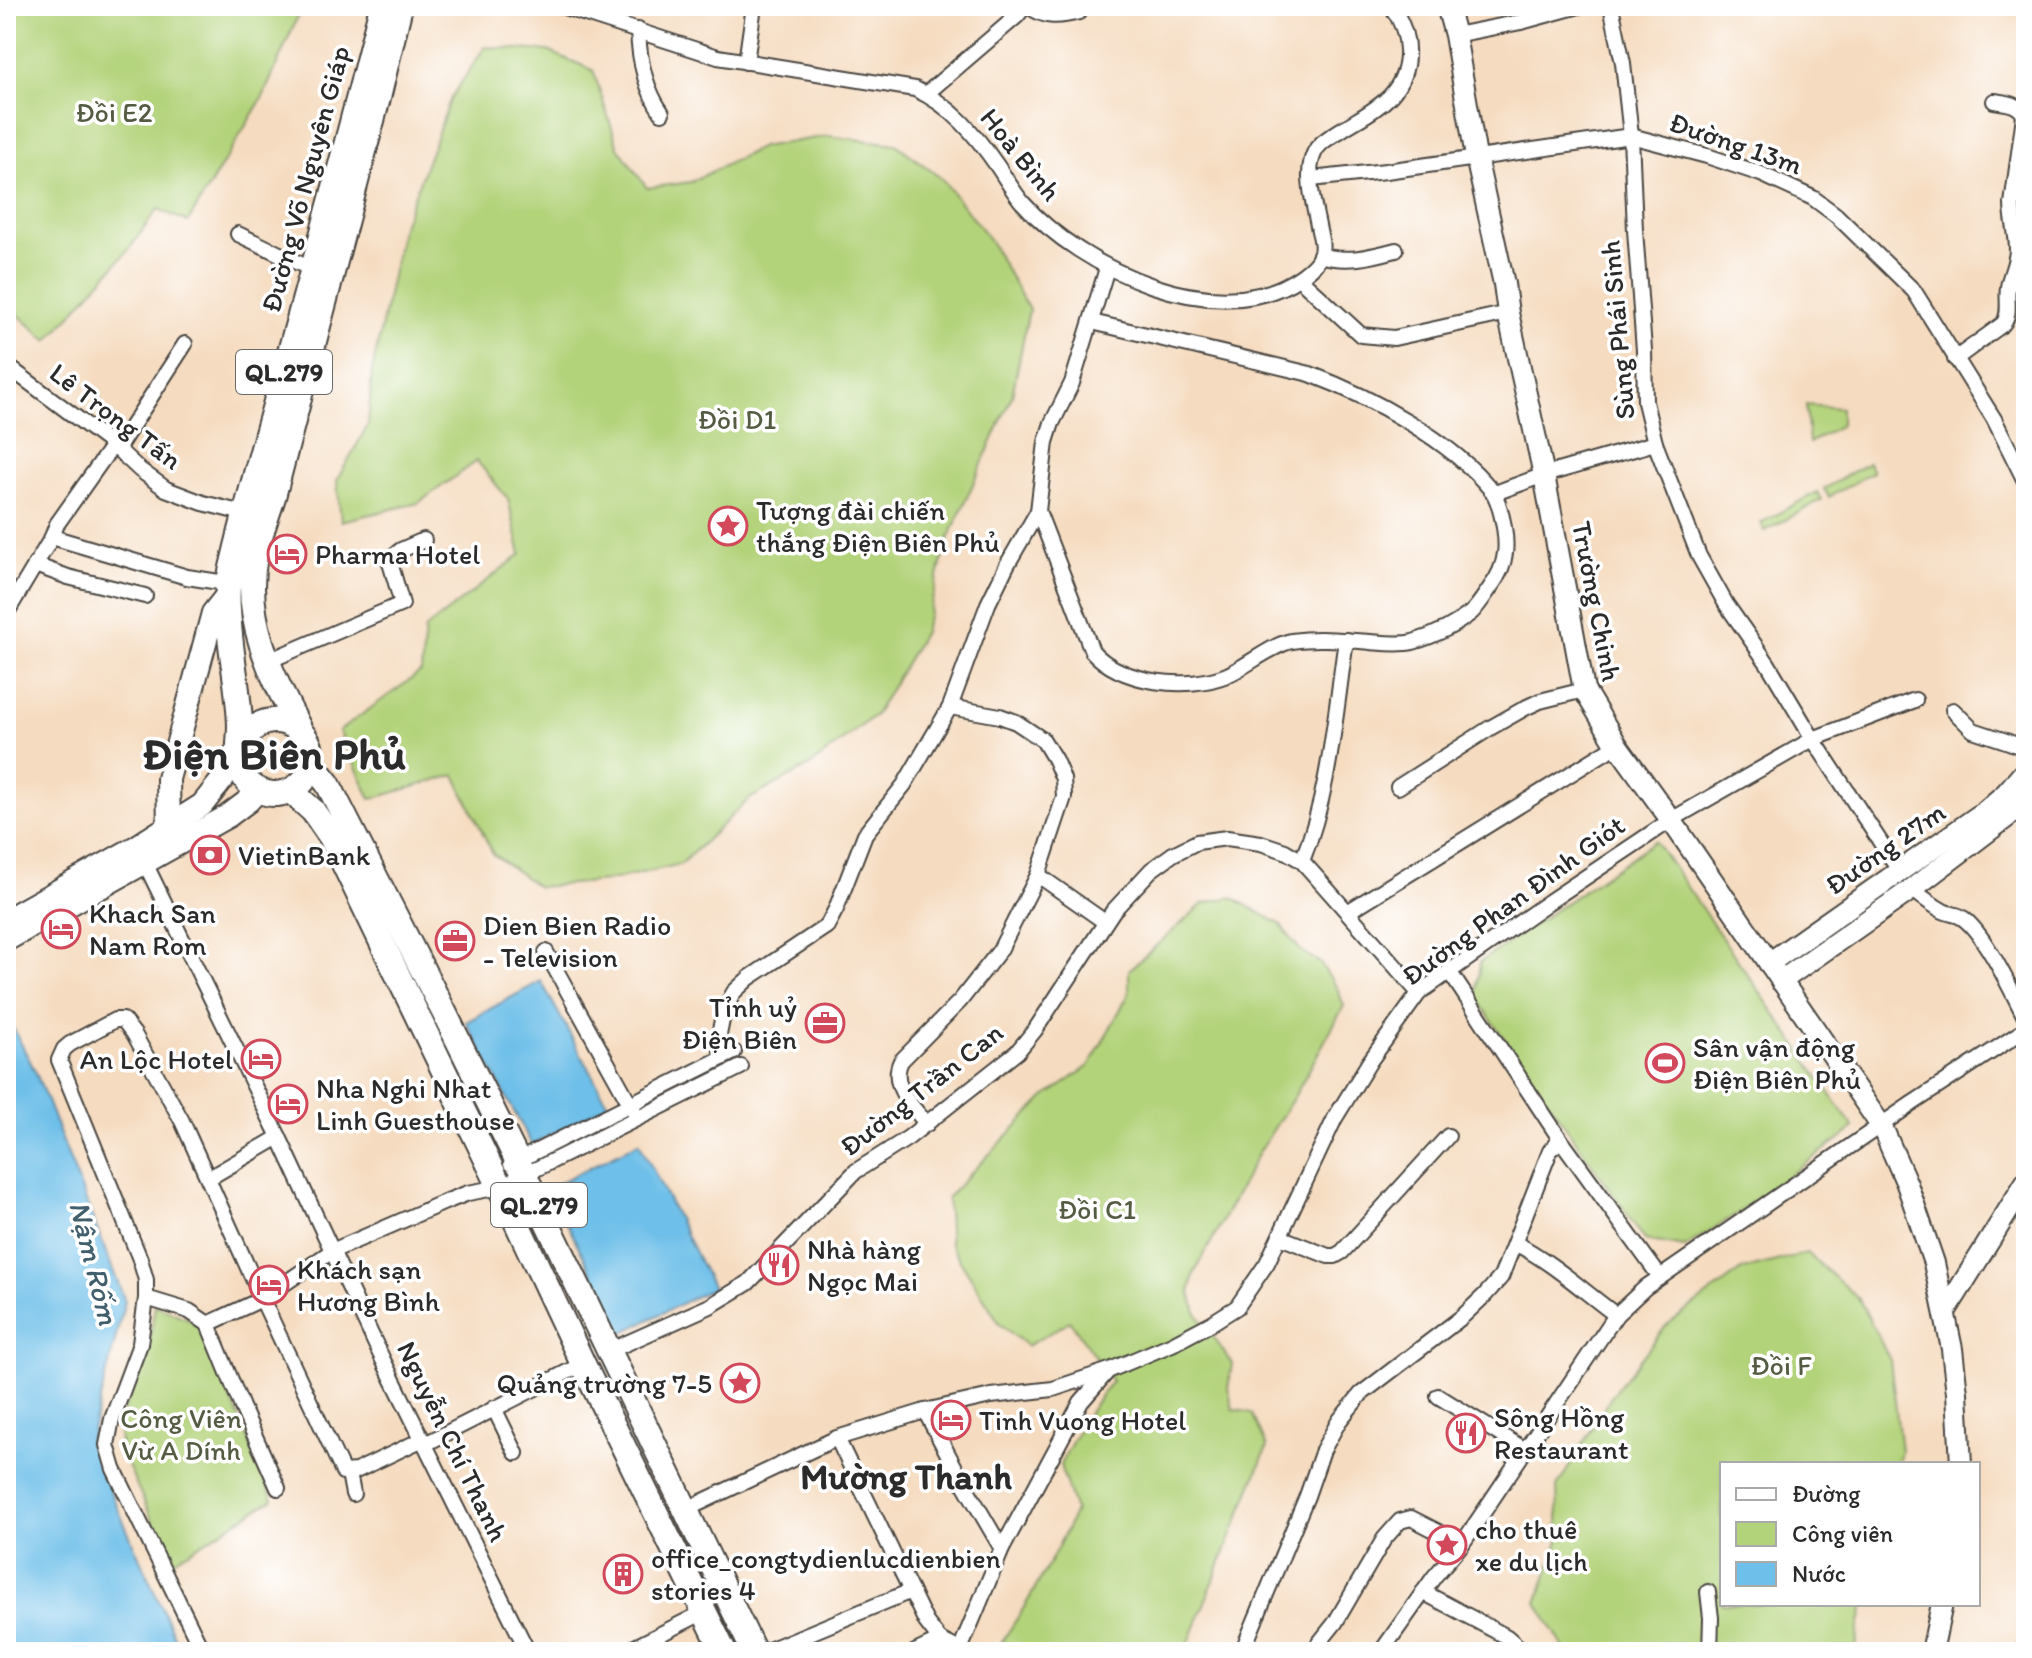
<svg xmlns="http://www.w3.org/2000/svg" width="2032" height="1658" font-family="Itim,sans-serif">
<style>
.green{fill:#b3d37a;stroke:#6f7f52;stroke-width:2}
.water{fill:#6ebfe9;stroke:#4c758a;stroke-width:2}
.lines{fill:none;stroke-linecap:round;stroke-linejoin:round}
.street-casing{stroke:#494541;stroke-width:18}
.secondary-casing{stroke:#494541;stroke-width:24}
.primary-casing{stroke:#494541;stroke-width:26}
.highway-casing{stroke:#494541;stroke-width:28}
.street{stroke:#fff;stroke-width:14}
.secondary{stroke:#fff;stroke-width:20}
.primary{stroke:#fff;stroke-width:22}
.highway{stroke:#fff;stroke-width:24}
.labels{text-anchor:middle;stroke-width:7;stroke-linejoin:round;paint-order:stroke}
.shield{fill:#fff;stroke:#6b6b6b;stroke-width:2}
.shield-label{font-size:26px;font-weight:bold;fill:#2b2b2b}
.park-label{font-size:28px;fill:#545d43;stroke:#fff}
.street-label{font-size:28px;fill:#2b2b2b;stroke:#fff}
.poi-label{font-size:28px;fill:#2b2b2b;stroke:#fff;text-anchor:start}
.water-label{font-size:30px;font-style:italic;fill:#425f6e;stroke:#fff}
.district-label{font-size:36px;font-weight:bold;fill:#2b2b2b;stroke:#fff}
.town-label{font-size:44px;font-weight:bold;fill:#2b2b2b;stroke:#fff}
</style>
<rect width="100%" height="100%" fill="#fff"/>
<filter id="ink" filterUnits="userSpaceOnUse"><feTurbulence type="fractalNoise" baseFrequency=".0125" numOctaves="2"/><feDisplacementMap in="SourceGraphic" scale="16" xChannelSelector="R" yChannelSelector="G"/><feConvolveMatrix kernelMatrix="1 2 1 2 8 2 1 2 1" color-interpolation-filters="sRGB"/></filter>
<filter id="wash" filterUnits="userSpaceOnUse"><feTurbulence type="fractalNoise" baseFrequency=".006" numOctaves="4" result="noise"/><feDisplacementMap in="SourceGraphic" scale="32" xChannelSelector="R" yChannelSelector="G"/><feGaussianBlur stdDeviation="1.8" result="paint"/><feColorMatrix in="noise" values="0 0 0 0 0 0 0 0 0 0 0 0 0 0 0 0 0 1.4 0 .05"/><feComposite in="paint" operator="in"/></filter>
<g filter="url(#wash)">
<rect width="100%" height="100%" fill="#f5dbbf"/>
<g class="green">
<polygon points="6,6 302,6 264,95 188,222 158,209 129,249 48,341 6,304"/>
<polygon points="485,47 548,51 593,70 618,147 647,188 691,182 761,147 828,136 896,144 942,179 989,239 1029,310 1012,396 946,545 924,632 875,715 810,766 749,799 681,864 606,881 538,887 493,854 455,775 371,799 339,731 421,672 425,629 521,554 508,499 477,461 418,503 341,521 337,480 368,425 372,372 402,228 451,98"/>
<polygon points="1806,405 1841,408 1841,425 1809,443"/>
<polygon points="1868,463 1873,472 1829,497 1824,489"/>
<polygon points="1817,492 1821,500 1765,531 1761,523"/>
<polygon points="1655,841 1854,1128 1740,1212 1685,1247 1645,1240 1476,998 1480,962"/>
<path d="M1231 897 1280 924 1300 950 1320 963 1337 988 1344 1006 1294 1097 1259 1152 1194 1274 1190 1292 1196 1312 1232 1364 1228 1388 1233 1409 1252 1413 1267 1447 1185 1652H995C1026 1607 1053 1560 1075 1511L1060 1465C1075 1436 1091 1406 1112 1381L1070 1321 1027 1346 1000 1324 950 1244 947 1198 1044 1098 1089 1066 1129 994V970L1203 904Z"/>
<polygon points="1807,1253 1859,1299 1890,1360 1901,1451 1898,1464 1722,1464 1722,1604 1864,1604 1857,1638 1856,1652 1564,1652 1563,1646 1537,1603 1559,1541 1557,1487 1611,1397 1667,1325 1742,1270"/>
<polygon points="155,1305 200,1324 273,1499 171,1562 121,1450 118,1426 150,1337"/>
</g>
<g class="water">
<polygon points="541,981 608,1104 532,1145 466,1022"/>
<polygon points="6,1014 36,1073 125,1301 89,1443 181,1652 6,1652"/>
<polygon points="639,1142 713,1288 622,1333 549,1188"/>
</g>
</g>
<g filter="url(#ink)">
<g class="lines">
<defs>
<g id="street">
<path d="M561 6 718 57 915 89C951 105 976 135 998 167 1006 179 1013 191 1022 202 1080 268 1218 334 1300 277 1307 272 1318 264 1320 255 1323 249 1321 238 1319 231 1315 207 1302 170 1317 148 1323 140 1333 135 1341 130 1358 119 1377 110 1391 95 1414 69 1411 33 1391 6"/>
<path d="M1029 6C1045 19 1060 17 1079 12"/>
<polyline points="1611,6 1623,63 1631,136 1635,230 1644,350 1645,402 1655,443 1699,556 1726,604 1768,664 1813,739 1900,872"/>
<path d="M638 30C639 59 645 89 662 113"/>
<polyline points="1455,35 1521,22 1579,6"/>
<polyline points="746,62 754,6"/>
<polyline points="926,94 1017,16 1025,6"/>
<polyline points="1311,179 1386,171 1631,136 1707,156 1761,174 1813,198 1836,215 1914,291 1994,419 2026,483"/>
<polyline points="238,234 313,270"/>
<path d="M1320 255C1346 263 1370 257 1396 250"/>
<polyline points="1299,278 1361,335 1394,338 1508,313"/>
<path d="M1955 359 2003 324C2011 314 2006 300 2008 287 2010 274 2017 263 2017 249 2017 234 2012 219 2012 204L2024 116C2020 103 2006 103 1994 101"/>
<polyline points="6,365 113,445 140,470 166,489 203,503 251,515"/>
<polyline points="117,449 185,344"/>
<polyline points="1495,493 1544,475 1655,443"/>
<path d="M1038 511 1092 651C1121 684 1188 691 1227 675 1246 667 1273 644 1292 641 1317 637 1345 640 1370 642 1384 643 1400 645 1413 642 1433 636 1456 625 1472 612 1479 605 1485 595 1490 588 1509 563 1508 541 1501 513 1499 506 1497 497 1492 491 1451 440 1371 397 1310 374L1092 322"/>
<polyline points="52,537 187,577 232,584"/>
<polyline points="35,565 68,577 145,596"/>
<polyline points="6,614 52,537 57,524 113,445"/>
<polyline points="268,661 402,604 389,559 401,550 424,540"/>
<polyline points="1953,710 1973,730 2009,742 2026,749"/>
<polyline points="1398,787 1490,728 1527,707 1540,701 1584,690"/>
<path d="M1302 861C1330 792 1335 714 1346 640"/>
<polyline points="145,863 279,1137 383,1360 528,1652"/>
<polyline points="1038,875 1105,922"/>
<path d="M1912 889C1922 897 1932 905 1943 911 1949 914 1956 914 1961 917 1983 929 2014 996 2026 1019"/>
<polyline points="1349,911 1617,745"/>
<polyline points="546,952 634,1111"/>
<polyline points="1449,971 1560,1139 1660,1277"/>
<polyline points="722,1058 719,1035 724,1010 734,992 749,978 827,926 836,909 865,834 904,785 950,707 988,604 1007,565 1038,511 1046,442 1052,423 1072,383 1107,268"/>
<path d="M927 1124C912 1107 889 1084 901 1061L960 1001 1000 950 1038 875 1064 797 1063 779 1055 760 1043 740 1016 722 1000 716 950 707"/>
<polyline points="511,1164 734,1052"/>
<polyline points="209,1178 279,1137"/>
<polyline points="1280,1237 1328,1256 1335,1256 1342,1252 1448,1136"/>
<path d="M1515 1243C1552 1262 1582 1290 1616 1315"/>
<polyline points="146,1298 189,1311 208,1324 242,1407 278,1488"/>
<polyline points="609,1351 710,1306 748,1283 856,1171 908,1138 1017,1052 1035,1030 1113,911 1151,870 1173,854 1197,842 1227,838 1261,843 1285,851 1302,861 1419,993"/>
<polyline points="1438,1396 1525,1450"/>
<polyline points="494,1408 516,1453"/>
<polyline points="925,1411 960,1477 1002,1549"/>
<polyline points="837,1438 926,1622 940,1640 960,1650"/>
<polyline points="423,1439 356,1471 343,1472 262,1299 332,1251 445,1202 468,1193 500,1187 741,1067"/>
<polyline points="425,1444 583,1364"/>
<polyline points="349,1473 353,1494"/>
<polyline points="685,1510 837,1438 925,1411 991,1396 1053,1389 1110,1370 1172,1344 1210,1324 1237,1307 1267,1263 1335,1118 1370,1061 1419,993 1550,901 1671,820 1813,739 1915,700"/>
<polyline points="1423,1592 1507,1637 1524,1652"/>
<polyline points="1708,1592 1711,1618 1710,1652"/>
<polyline points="203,1652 114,1469 107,1445 112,1419 140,1344 146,1298 146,1280 140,1259 59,1060 64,1049 70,1044 115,1020 123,1020 134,1034 182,1121 262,1299 208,1324"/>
<polyline points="625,1652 704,1612"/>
<polyline points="764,1652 911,1591"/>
<polyline points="915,1652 940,1640"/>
<polyline points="959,1652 1002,1549 1081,1402 1108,1371"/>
<polyline points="1242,1652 1307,1496 1323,1450 1339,1421 1361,1394 1462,1317 1485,1295 1501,1277 1550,1151 1560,1139"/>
<polyline points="1312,1652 1335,1623 1384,1539 1400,1521 1411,1518 1462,1544"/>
<polyline points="1381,1652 1434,1577 1462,1544 1616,1315 1646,1287 1913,1103 2026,1029"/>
<polyline points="2021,1652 2026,1645"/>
</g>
<g id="secondary">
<polyline points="1447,6 1455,35 1476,157 1504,284 1508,313 1544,475 1584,690 1617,745 1671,820 1882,1127 1907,1184 1934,1263 1952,1349 1957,1393 1961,1464"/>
<polyline points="1769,963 1984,812 2006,793 2026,770"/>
<polyline points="1781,981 1912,889 2007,817 2026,798"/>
<polyline points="1945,1312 2026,1182"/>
<polyline points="1932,1652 1942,1604"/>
</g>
<g id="primary">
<polyline points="169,827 168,779 213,613 228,594"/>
<polyline points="6,920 136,847 202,805 222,780 240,744"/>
<polyline points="6,940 228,816 248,801 258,790"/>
</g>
<g id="highway">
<path d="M301 732C273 677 242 620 255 556 259 536 267 516 273 497L379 94 400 6"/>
<path d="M240 744C245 737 250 731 257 726 288 707 326 745 307 776 300 787 288 793 276 794 262 795 248 786 242 773 236 759 240 740 240 725 239 691 231 657 229 623 228 609 226 594 229 581 246 504 269 428 290 352 322 237 353 122 382 6"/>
<polyline points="312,764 328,784 444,1012 524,1174 754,1652"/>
<polyline points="291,791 313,811 331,837 500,1187 583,1364 724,1652"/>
</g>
</defs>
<use href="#street" class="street-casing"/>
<use href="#secondary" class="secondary-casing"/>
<use href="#primary" class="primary-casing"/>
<use href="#highway" class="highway-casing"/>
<use href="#street" class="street"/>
<use href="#secondary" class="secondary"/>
<use href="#primary" class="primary"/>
<use href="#highway" class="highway"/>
</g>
</g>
<defs>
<symbol id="sight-ring" viewBox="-11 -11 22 22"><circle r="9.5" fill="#fff" stroke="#d1495b" stroke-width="1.5"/><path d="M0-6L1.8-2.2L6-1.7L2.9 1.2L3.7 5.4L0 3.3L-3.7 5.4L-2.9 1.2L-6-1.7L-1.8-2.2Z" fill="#d1495b"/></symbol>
<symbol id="hotel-ring" viewBox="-11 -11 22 22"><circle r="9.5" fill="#fff" stroke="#d1495b" stroke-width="1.5"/><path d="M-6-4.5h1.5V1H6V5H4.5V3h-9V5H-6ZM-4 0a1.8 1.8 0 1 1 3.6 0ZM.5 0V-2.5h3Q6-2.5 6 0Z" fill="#d1495b"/></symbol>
<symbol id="bank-ring" viewBox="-11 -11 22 22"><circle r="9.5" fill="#fff" stroke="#d1495b" stroke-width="1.5"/><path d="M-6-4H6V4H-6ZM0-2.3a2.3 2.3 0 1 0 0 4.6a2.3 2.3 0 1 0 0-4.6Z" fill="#d1495b"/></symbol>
<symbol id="office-ring" viewBox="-11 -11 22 22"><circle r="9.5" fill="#fff" stroke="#d1495b" stroke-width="1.5"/><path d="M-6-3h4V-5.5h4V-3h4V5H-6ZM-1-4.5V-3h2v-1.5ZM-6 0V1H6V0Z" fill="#d1495b"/></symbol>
<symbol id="stadium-ring" viewBox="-11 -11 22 22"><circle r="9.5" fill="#fff" stroke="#d1495b" stroke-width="1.5"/><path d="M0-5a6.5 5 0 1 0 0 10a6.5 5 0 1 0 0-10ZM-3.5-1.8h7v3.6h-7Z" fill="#d1495b"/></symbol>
<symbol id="restaurant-ring" viewBox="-11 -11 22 22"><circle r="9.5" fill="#fff" stroke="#d1495b" stroke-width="1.5"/><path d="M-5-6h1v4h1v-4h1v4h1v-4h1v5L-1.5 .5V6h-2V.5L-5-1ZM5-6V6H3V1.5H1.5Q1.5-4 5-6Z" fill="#d1495b"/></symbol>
<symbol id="building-ring" viewBox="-11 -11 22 22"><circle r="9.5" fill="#fff" stroke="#d1495b" stroke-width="1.5"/><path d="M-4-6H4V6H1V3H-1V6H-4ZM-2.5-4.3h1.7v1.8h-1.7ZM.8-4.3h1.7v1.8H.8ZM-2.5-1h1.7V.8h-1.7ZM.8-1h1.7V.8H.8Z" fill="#d1495b"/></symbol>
</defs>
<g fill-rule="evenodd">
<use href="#sight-ring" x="706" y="504" width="44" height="44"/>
<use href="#hotel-ring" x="265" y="532" width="44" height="44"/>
<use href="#bank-ring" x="188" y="833" width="44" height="44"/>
<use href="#hotel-ring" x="39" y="907" width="44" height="44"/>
<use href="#office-ring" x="433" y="919" width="44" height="44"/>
<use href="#office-ring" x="803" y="1001" width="44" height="44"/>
<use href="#hotel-ring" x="239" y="1037" width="44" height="44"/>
<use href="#stadium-ring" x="1643" y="1041" width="44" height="44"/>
<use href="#hotel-ring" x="266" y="1082" width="44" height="44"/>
<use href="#restaurant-ring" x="757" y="1243" width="44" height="44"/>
<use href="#hotel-ring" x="247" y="1263" width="44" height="44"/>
<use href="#sight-ring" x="718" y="1361" width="44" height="44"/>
<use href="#hotel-ring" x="929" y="1398" width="44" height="44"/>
<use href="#restaurant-ring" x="1444" y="1411" width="44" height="44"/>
<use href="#sight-ring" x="1425" y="1523" width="44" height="44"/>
<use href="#building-ring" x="601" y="1552" width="44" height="44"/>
</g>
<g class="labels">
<g class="shield">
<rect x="236" y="350" width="96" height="44" rx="6"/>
<rect x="491" y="1183" width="96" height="44" rx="6"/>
</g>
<g class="shield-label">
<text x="284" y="381">QL.279</text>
<text x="539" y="1214">QL.279</text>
</g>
<g class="park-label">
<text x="114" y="122">Đồi E2</text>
<text x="737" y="429">Đồi D1</text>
<text x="1097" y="1219">Đồi C1</text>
<text x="1781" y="1375">Đồi F</text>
<text x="181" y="1428">Công Viên<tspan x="181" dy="32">Vừ A Dính</tspan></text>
</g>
<g class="street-label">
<text transform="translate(1736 143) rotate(19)" y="10">Đường 13m</text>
<text transform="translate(1021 154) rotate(51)" y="10">Hoà Bình</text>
<text transform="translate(305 179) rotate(-75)" y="10">Đường Võ Nguyên Giáp</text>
<text transform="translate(1617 330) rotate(-95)" y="10">Sùng Phái Sinh</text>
<text transform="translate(116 416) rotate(37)" y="10">Lê Trọng Tấn</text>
<text transform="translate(1597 601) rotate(79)" y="10">Trường Chinh</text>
<text transform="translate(1885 848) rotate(-35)" y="10">Đường 27m</text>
<text transform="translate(1513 900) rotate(-36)" y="10">Đường Phan Đình Giót</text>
<text transform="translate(921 1089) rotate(-38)" y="10">Đường Trần Can</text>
<text transform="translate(453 1441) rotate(64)" y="10">Nguyễn Chí Thanh</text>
</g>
<g class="poi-label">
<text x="756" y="520">Tượng đài chiến<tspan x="756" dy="32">thắng Điện Biên Phủ</tspan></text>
<text x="315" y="564">Pharma Hotel</text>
<text x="238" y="865">VietinBank</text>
<text x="89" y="923">Khach San<tspan x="89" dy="32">Nam Rom</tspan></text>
<text x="483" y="935">Dien Bien Radio<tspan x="483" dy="32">- Television</tspan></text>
<text x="797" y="1017" text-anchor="end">Tỉnh uỷ<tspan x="797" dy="32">Điện Biên</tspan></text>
<text x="1693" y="1057">Sân vận động<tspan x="1693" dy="32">Điện Biên Phủ</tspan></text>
<text x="233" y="1069" text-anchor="end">An Lộc Hotel</text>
<text x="316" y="1098">Nha Nghi Nhat<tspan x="316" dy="32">Linh Guesthouse</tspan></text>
<text x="807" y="1259">Nhà hàng<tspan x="807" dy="32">Ngọc Mai</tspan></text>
<text x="297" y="1279">Khách sạn<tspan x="297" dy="32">Hương Bình</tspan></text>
<text x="712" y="1393" text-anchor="end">Quảng trường 7-5</text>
<text x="1494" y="1427">Sông Hồng<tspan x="1494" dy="32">Restaurant</tspan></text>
<text x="979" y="1430">Tinh Vuong Hotel</text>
<text x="1475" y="1539">cho thuê<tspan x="1475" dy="32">xe du lịch</tspan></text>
<text x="651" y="1568">office_congtydienlucdienbien<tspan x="651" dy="32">stories 4</tspan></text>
</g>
<g class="water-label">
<text transform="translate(94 1263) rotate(76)" y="10">Nậm Rốm</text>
</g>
<g class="district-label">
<text x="906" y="1489">Mường Thanh</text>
</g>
<g class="town-label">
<text x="274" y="769">Điện Biên Phủ</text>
</g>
</g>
<rect width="2032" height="1658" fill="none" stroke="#fff" stroke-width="32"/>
<rect x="1720" y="1462" width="260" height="144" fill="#ffffff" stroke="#aaaaaa" stroke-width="2"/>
<rect x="1736" y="1488" width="40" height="12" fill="#ffffff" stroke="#aaaaaa" stroke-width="2"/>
<text x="1792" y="1502" font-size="24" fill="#2b2b2b">Đường</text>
<rect x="1736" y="1522" width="40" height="24" fill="#b3d37a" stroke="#aaaaaa" stroke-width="2"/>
<text x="1792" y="1542" font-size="24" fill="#2b2b2b">Công viên</text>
<rect x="1736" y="1562" width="40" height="24" fill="#6ebfe9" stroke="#aaaaaa" stroke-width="2"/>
<text x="1792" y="1582" font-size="24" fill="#2b2b2b">Nước</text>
</svg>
